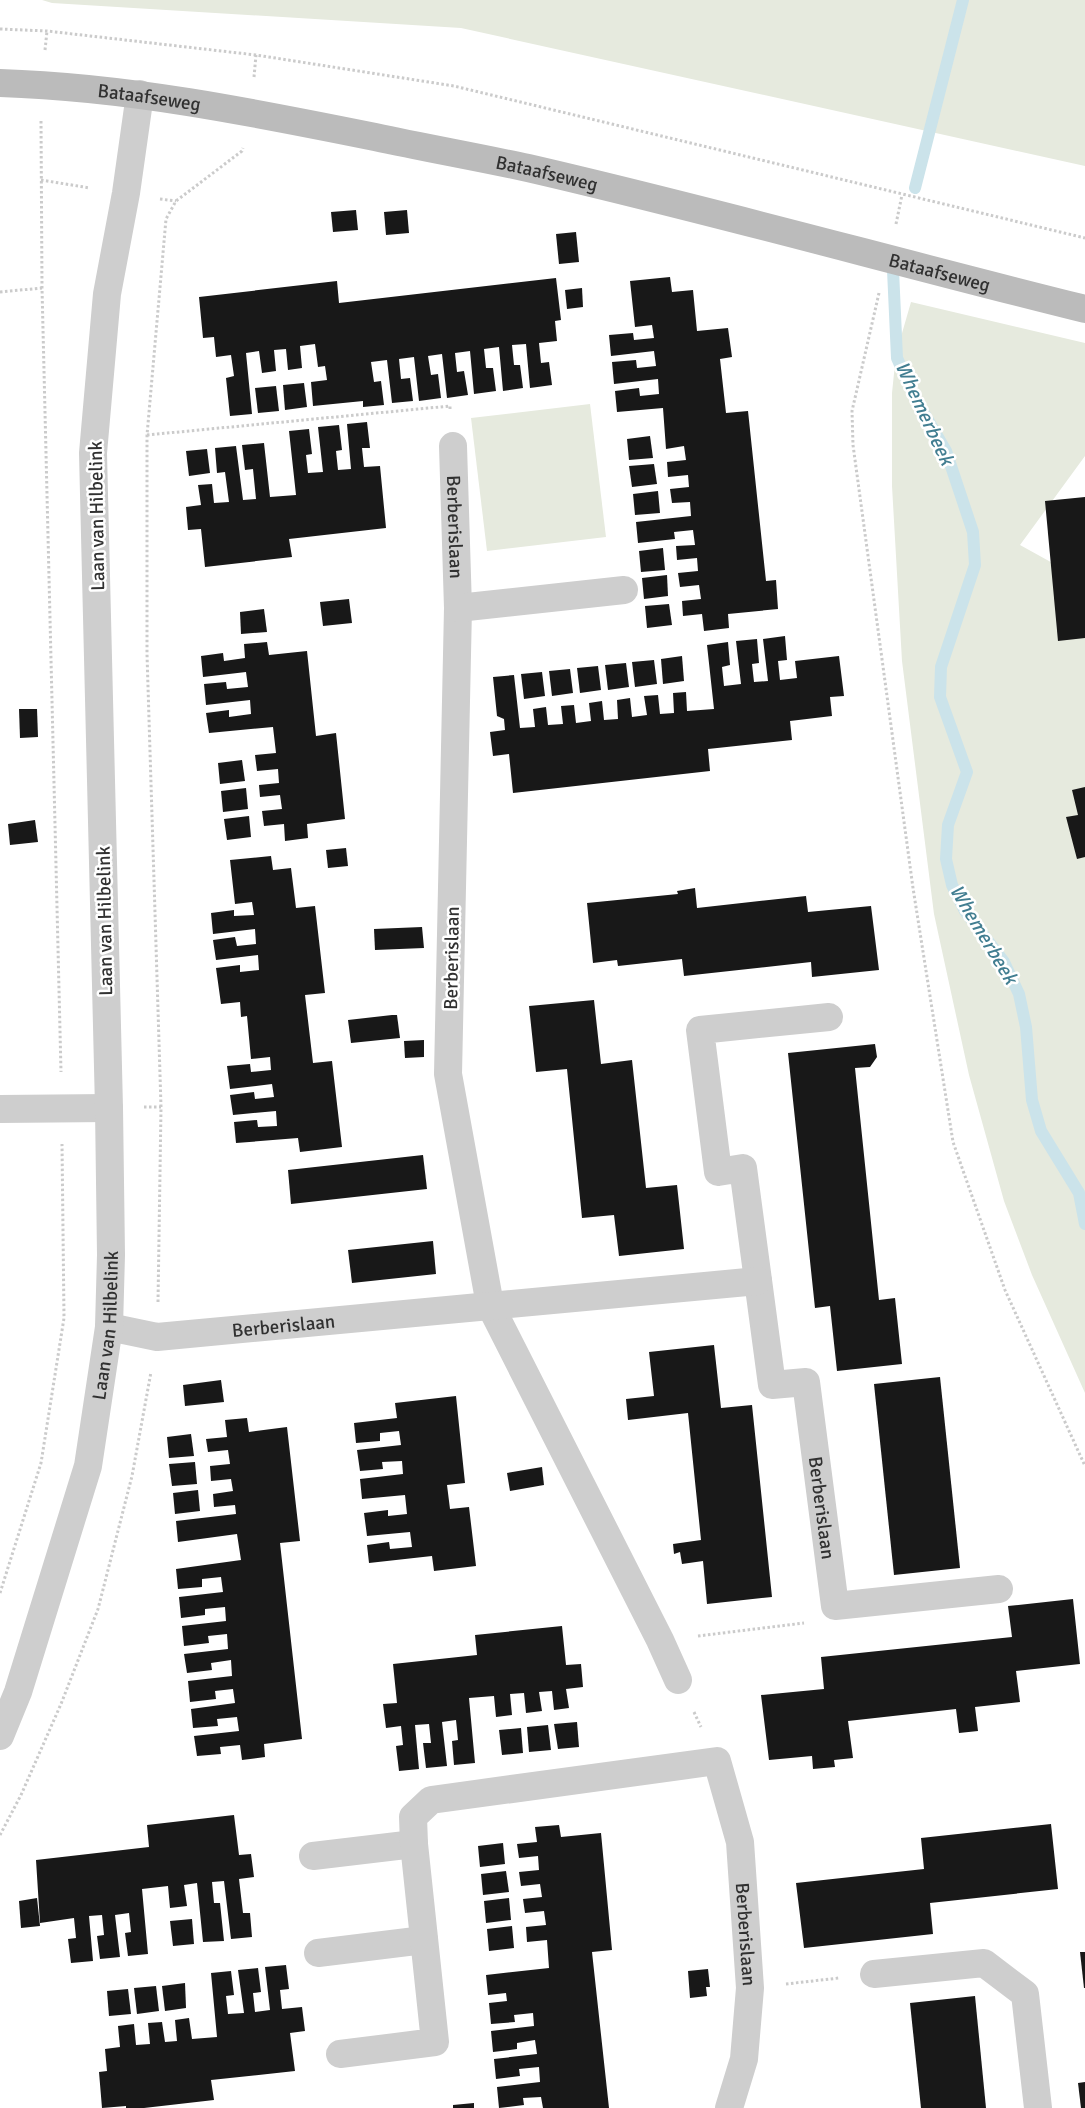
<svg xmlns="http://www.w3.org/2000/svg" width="1085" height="2108" font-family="Signika,sans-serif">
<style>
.green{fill:#e6eade}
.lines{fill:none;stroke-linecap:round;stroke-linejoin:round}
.stream{stroke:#cbe3ea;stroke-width:12}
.building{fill:#181818}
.path{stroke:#cbcbcb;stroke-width:3;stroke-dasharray:2.5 2.5;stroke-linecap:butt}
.street{stroke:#cecece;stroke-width:28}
.secondary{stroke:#bbb;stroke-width:28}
.labels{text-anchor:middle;stroke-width:5;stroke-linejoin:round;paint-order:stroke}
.street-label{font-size:19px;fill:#313131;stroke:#fff}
.water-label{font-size:20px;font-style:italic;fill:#427e91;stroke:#fff}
</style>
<rect width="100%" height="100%" fill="#fff"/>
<g class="green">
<polygon points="42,0 1085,0 1085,166 461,28 52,3"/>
<polygon points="911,302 1085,343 1085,456 1020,545 1085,581 1085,1393 1032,1275 1004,1201 969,1075 934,914 902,661 892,486 892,393 896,354"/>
<polygon points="590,404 606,537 487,551 471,418"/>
</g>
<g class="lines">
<g class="stream">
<polyline points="915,188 963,0"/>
<polyline points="893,270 897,358 914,396 946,451 973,532 975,565 941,667 940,697 967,772 948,825 946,859 952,885 965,911 1004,962 1019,994 1026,1027 1032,1100 1041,1131 1079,1193 1085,1224"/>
</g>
</g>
<g class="building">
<polygon points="356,210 358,230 333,232 331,212"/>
<polygon points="407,210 409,233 386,235 384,212"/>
<polygon points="576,232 579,262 559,264 556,234"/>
<polygon points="670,277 672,292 693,290 697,331 728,328 732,357 720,359 726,413 748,411 766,581 776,580 778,609 728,614 729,628 704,631 702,614 683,616 682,601 701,599 699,585 680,587 678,573 698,571 697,558 677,560 676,546 695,545 693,530 674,532 675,539 638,543 636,522 691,516 690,502 672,503 670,489 689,487 688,475 668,477 667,462 686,460 684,446 666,449 663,408 617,412 615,391 639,388 640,396 659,394 658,379 614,384 612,362 636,360 637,368 656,366 654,351 611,356 609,335 633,333 634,340 654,338 652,325 635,327 630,281"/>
<polygon points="556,278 561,320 555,321 557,341 539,343 541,363 549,362 552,385 530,388 526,344 512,345 514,365 520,365 523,388 503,391 499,347 484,349 486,368 493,368 496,391 474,394 470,351 455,353 457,372 464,371 468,395 447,398 442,354 428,356 431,375 438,374 441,398 419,401 414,357 399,359 401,379 410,378 413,401 392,403 387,360 371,362 374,382 381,381 384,405 363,407 363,401 313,406 311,382 327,380 325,366 318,367 315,344 300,346 302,368 288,370 286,349 274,350 276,371 262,373 259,351 246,353 252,414 230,416 226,378 234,376 231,355 216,357 214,337 203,338 199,297 337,281 339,303"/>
<polygon points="582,288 583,307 567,309 565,290"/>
<polygon points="304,383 307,407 285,410 283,385"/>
<polygon points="276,386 279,411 258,413 255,388"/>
<polygon points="367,422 370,448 362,448 364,467 380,466 386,528 289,539 292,557 205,567 201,529 188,530 186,507 201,505 198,485 212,484 214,503 229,502 225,472 217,473 215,448 236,446 243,500 256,499 253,469 245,470 242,445 264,443 270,497 296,495 289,431 309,429 312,454 306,455 308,473 323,472 318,427 339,425 342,450 336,451 338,470 351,469 347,424"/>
<polygon points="650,436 653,458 629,460 627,439"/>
<polygon points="207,449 210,473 189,476 186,451"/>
<polygon points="654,464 657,484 632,487 629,466"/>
<polygon points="658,491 660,513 635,515 633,494"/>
<polygon points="1085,497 1085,638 1058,641 1045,501"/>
<polygon points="663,548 665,570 641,572 639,551"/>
<polygon points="667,575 668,596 644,599 642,578"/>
<polygon points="349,599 352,623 323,626 320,602"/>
<polygon points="669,604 672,625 647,628 645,606"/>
<polygon points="264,609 267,632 241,634 240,612"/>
<polygon points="785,636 787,660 778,661 780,680 797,678 795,661 839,656 844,696 830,697 832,716 790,721 792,740 708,749 710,771 513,793 509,754 493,756 490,732 505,730 504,719 497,716 493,677 514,675 520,728 535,727 533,709 546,707 548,725 563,724 561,706 574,705 576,723 591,721 589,703 602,701 604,720 618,719 617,700 630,698 632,717 647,715 644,696 658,695 660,714 674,713 673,693 686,692 687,711 714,709 707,645 728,642 730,665 722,667 724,686 741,684 736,641 757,639 759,663 752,664 754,682 768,681 763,639"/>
<polygon points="267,642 269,655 307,651 316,736 336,733 345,819 307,824 308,838 285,841 284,824 264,826 262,811 282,809 280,795 260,797 259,785 279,783 278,769 257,771 255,755 276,753 273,727 209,733 206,713 229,710 229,717 251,714 250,700 206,705 204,684 226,682 227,689 248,687 246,672 203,677 201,656 223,653 224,661 245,658 244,644"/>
<polygon points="682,656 684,681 663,684 661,659"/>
<polygon points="654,660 657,684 635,687 632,662"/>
<polygon points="626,663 629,687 608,690 605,665"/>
<polygon points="598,666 601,690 580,693 577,668"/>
<polygon points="570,669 573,693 552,696 549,671"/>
<polygon points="542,672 545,696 524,699 521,674"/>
<polygon points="19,709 37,709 38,737 20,738"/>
<polygon points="242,760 245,781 220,784 218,763"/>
<polygon points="1085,787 1085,857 1077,859 1066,817 1078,815 1072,790"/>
<polygon points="246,788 248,809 223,812 221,791"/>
<polygon points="249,816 251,837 227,840 224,819"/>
<polygon points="35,820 38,842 10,845 8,824"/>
<polygon points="346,848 348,866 328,868 326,850"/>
<polygon points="271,856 273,870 291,868 296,908 315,906 325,993 305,995 313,1063 332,1061 342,1147 300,1152 298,1138 236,1143 234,1122 257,1120 258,1127 277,1126 276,1111 233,1115 230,1095 254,1092 255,1099 274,1097 272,1084 230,1089 227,1066 250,1064 251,1072 271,1070 270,1057 251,1059 247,1016 241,1017 240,1002 221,1004 216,968 240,965 240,972 259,970 258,955 216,960 213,940 235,937 237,946 256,944 255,929 213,934 211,913 234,910 234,916 254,915 252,902 235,904 230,860"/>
<polygon points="695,888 697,908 806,896 808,912 871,906 879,970 812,977 811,962 684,976 682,959 618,966 617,960 593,963 587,903 678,894 677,891"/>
<polygon points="422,927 424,948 375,950 374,929"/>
<polygon points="594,1000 601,1064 632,1060 646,1188 677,1185 684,1249 619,1256 614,1215 582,1218 567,1069 536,1072 529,1006"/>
<polygon points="392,1015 397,1015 400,1038 351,1043 348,1020"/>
<polygon points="424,1040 424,1057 405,1058 404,1041"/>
<polygon points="875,1044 877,1057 870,1067 855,1068 879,1300 895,1298 902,1364 837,1371 830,1306 815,1308 788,1053"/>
<polygon points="423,1155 427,1189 291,1204 288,1170"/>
<polygon points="433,1241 436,1274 352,1283 348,1250"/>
<polygon points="714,1345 721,1408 752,1405 772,1597 707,1604 703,1561 682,1564 680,1552 674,1554 673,1544 701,1540 688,1413 628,1420 626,1399 654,1396 649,1352"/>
<polygon points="940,1377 960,1568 894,1575 874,1384"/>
<polygon points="221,1380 224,1402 185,1406 183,1385"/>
<polygon points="456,1396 465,1483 447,1485 450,1509 469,1507 476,1566 434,1571 432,1556 369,1563 367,1545 389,1542 390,1549 412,1547 410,1532 367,1536 364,1513 388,1510 388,1516 407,1514 405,1495 362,1499 360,1479 403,1474 402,1461 382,1462 383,1469 360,1471 357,1450 401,1445 399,1431 380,1433 380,1441 356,1443 354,1423 397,1418 395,1403"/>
<polygon points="247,1418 249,1432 287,1427 300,1541 280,1543 302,1739 264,1744 265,1757 242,1760 240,1745 220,1747 221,1754 197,1756 194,1736 239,1731 237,1717 217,1719 218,1726 193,1728 191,1709 235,1703 233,1689 215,1691 216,1699 190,1702 188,1681 232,1676 231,1660 211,1663 212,1670 187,1673 184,1654 228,1649 227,1634 208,1636 209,1643 184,1646 182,1626 226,1621 225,1607 205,1609 205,1615 181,1618 179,1597 223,1592 221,1577 202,1579 202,1587 178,1589 176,1569 241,1560 237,1534 178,1542 176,1521 236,1514 235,1505 214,1507 213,1494 233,1491 231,1479 211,1481 210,1466 230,1464 228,1450 208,1452 206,1439 227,1437 225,1420"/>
<polygon points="191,1434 194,1456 169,1458 167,1437"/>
<polygon points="195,1462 197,1484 172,1486 169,1464"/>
<polygon points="542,1467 544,1485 510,1491 507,1473"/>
<polygon points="198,1490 200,1511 175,1514 173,1493"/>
<polygon points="1073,1599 1080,1664 1016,1671 1020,1702 975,1707 978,1731 959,1733 956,1709 848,1721 853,1758 834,1760 835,1767 813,1769 812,1756 769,1760 761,1695 824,1689 821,1657 1012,1637 1008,1606"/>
<polygon points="562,1626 566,1665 581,1664 583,1687 566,1689 569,1708 554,1710 552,1691 539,1692 542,1711 526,1713 524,1693 510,1694 512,1715 496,1717 494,1696 469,1698 475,1763 454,1765 452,1741 458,1740 456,1720 442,1722 447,1766 426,1768 423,1743 431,1743 429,1724 415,1725 419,1769 399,1771 396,1746 403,1745 401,1726 386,1728 383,1704 397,1703 393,1664 477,1655 475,1635"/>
<polygon points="577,1722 579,1747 558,1749 554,1724"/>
<polygon points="548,1725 551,1750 529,1752 527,1727"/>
<polygon points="521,1728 523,1753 502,1755 499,1730"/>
<polygon points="234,1815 239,1855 251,1854 254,1877 239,1879 243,1913 250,1913 252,1937 231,1939 224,1881 212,1882 214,1903 220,1903 224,1941 203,1942 197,1883 184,1885 187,1906 170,1908 168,1886 142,1889 148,1954 128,1956 125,1933 131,1932 129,1913 115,1915 120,1957 100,1959 97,1936 104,1935 102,1915 89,1916 93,1961 71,1963 68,1939 76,1938 74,1918 40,1923 36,1860 149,1847 147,1825"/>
<polygon points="1051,1824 1058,1889 930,1903 933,1934 804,1948 796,1883 924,1869 921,1838"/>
<polygon points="559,1825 561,1837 601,1833 612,1950 592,1952 609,2108 543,2108 541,2097 523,2098 524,2105 499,2108 497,2087 540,2082 539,2067 519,2069 520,2076 496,2079 494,2059 537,2054 535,2040 517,2043 517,2049 493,2052 491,2031 534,2026 533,2013 514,2015 515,2022 491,2024 489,2003 507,2001 506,1993 488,1995 486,1975 549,1968 547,1940 527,1942 526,1927 546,1925 544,1911 525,1913 523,1899 542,1897 540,1884 521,1886 519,1872 539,1870 538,1856 519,1858 517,1844 537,1842 535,1827"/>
<polygon points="503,1843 505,1864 480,1867 478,1846"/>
<polygon points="506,1871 509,1892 483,1895 481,1874"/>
<polygon points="37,1898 40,1926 21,1928 19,1901"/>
<polygon points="509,1898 511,1920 486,1923 484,1901"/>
<polygon points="192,1919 194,1944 173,1946 170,1921"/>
<polygon points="512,1926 514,1948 489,1951 487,1929"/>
<polygon points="1080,1952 1085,1952 1085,1988 1084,1988"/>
<polygon points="286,1965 289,1989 280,1990 282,2009 302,2007 305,2031 290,2033 295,2071 211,2080 214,2100 144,2108 126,2108 126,2106 102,2108 99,2072 107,2071 105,2049 120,2047 118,2026 134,2024 136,2045 150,2044 148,2023 162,2022 165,2042 177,2041 175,2020 189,2018 192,2039 217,2037 211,1973 231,1971 234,1995 226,1996 228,2014 244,2013 238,1970 258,1968 261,1992 253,1993 255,2012 270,2010 265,1967"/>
<polygon points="708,1969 710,1987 706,1987 707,1996 690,1998 688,1971"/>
<polygon points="185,1983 186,2008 165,2011 162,1986"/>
<polygon points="156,1986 159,2011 137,2014 134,1988"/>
<polygon points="128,1989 131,2014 109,2016 107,1991"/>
<polygon points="975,1996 986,2108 921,2108 910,2003"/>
<polygon points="1085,2082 1085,2108 1081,2108 1078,2083"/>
<polygon points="474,2103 474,2108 453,2108 453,2105"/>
</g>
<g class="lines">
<g class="path">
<polyline points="0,29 47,31 256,55 454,86 1085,238"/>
<polyline points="45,50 47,31"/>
<polyline points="254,77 256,55"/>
<polyline points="41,121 42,288 61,1072"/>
<polyline points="41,180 90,188"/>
<polyline points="160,199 176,201"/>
<polyline points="896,224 902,195"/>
<polyline points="0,292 42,288"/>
<polyline points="879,293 852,411 853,445 913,888 953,1142 1005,1290 1085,1466"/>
<polyline points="147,435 450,406 450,411"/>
<polyline points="144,1107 161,1107"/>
<polyline points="158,1302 161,1107 147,654 147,435 166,219 176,201 242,151 243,148"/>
<polyline points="0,1593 41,1463 64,1318 62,1144"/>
<polyline points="698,1636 804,1623"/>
<polyline points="694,1712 701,1727"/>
<polyline points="0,1835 21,1795 61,1704 98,1609 132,1476 151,1372"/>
<polyline points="786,1984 839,1978"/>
</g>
<g class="street">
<path id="s1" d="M453 446 458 608 448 1074 490 1305 660 1640 678 1680"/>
<polyline points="458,608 624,590"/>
<path id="s2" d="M829 1017 700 1030 718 1172 743 1168 772 1385 806 1382 835 1606 999 1589"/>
<polyline points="0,1109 109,1108"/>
<path id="s3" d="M109 1327 157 1337 758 1281"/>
<path id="s4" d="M0 1736 18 1692 88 1466 109 1327 111 1255 109 1108 93 453 107 294 126 193 140 94"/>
<polyline points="313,1856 414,1844"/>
<polyline points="318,1953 424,1940"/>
<polyline points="874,1974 984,1963 1025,1994 1038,2108"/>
<path id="s5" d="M340 2054 435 2042 414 1844 413 1817 431 1800 717 1761 740 1842 750 1988 744 2059 729 2108"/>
</g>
<path class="secondary" id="s6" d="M0 83C127 87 251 112 375 137 426 148 477 157 528 168 715 211 899 263 1085 309"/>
</g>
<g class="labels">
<g class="street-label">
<text dy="7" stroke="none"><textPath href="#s6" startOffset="150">Bataafseweg</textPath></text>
<text dy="7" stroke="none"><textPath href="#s6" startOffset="555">Bataafseweg</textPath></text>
<text dy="7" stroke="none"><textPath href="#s6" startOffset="960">Bataafseweg</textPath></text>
<text transform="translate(96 516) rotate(-91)" y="7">Laan van Hilbelink</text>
<text dy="7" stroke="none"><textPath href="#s1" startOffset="81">Berberislaan</textPath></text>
<text transform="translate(104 921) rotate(-91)" y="7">Laan van Hilbelink</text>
<text transform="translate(451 958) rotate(-89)" y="7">Berberislaan</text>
<text dy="7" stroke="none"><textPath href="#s3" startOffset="176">Berberislaan</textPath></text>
<text dy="7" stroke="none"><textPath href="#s4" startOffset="426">Laan van Hilbelink</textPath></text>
<text dy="7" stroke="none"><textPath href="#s2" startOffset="678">Berberislaan</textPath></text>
<text dy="7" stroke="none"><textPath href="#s5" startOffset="812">Berberislaan</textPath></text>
</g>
<g class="water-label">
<text transform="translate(925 413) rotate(65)" y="7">Whemerbeek</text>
<text transform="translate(984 934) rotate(59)" y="7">Whemerbeek</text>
</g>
</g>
</svg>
